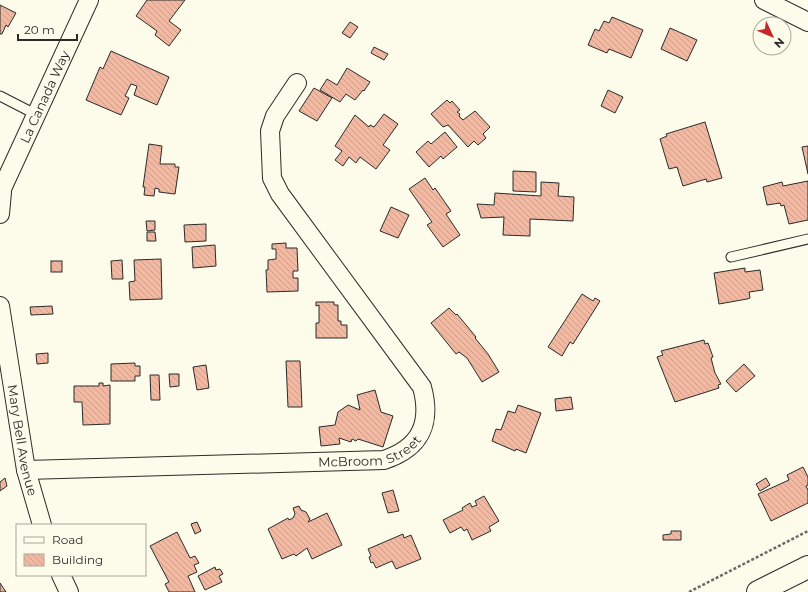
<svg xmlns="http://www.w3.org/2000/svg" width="808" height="592" font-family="Montserrat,sans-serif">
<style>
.building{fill:url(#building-back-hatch);stroke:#2b2b2b}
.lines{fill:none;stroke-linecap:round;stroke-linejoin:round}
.lane-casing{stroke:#2b2b2b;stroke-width:11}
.street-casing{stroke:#2b2b2b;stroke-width:20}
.secondary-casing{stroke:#2b2b2b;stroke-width:24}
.path{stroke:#6a6964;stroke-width:2.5;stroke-dasharray:3 2;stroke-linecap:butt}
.lane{stroke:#fdfbea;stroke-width:9}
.street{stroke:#fdfbea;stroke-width:18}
.secondary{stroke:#fdfbea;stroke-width:22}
.labels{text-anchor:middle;stroke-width:3;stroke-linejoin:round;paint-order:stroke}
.street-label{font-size:13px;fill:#2b2b2b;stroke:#fdfbea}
</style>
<defs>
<pattern id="building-back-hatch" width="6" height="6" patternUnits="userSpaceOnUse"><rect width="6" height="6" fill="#f2b8a0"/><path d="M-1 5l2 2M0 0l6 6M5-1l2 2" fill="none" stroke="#d09e8a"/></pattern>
</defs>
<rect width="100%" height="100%" fill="#fdfbea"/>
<g class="building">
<polygon points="147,0 185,0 169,21 181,30 169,46 155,35 157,31 136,16"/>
<polygon points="0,5 16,13 8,27 6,25 2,34 0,34"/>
<polygon points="612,17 643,30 631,58 609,49 607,53 588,45 595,29 599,31 604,21 609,23"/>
<polygon points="350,22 358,27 350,38 342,33"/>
<polygon points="670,28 697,40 687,61 661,49"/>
<polygon points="374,47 388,54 384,60 371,53"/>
<polygon points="111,51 169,77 157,105 134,95 137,86 131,84 125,96 129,98 121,115 86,100 100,67 103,69"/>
<polygon points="347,68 370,82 364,91 363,90 355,100 346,94 340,102 320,90 327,79 337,85"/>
<polygon points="314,88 332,98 317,121 299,111"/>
<polygon points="608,90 623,97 615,113 601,106"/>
<polygon points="447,100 450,103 452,101 460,110 457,112 460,114 459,116 463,120 475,111 490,127 483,134 486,138 478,145 474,141 468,147 448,125 443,127 431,114"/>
<polygon points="384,114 398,124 383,145 390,150 376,169 360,157 356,163 349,157 343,166 335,160 342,151 335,146 355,115 369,127 370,125 374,127"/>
<polygon points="705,122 722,178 707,182 706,179 683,186 677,167 669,169 660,139 667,136 666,134"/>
<polygon points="445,132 457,147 443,159 441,156 429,167 416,152 428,141 431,144"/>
<polygon points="149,144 162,146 160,164 175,164 175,167 179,167 175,194 159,192 159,189 155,188 154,196 144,195 145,187 143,187"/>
<polygon points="808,146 808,174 802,147"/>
<polygon points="513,171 536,172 536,192 513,191"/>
<polygon points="425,178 433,190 435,188 451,211 446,214 460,235 443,247 427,225 432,222 409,189"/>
<polygon points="808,181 808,220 789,224 784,205 781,206 780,203 767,205 763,187 782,182 783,186"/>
<polygon points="541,182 559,183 558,196 574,197 573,221 530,219 530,236 503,235 504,217 481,218 477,204 494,205 495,193 541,196"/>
<polygon points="391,207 409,215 398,238 380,231"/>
<polygon points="146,221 155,221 155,230 147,231"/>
<polygon points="206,224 206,241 185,242 184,225"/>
<polygon points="147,232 155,232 156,241 147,241"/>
<polygon points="286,243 286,248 297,248 298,271 293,271 293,278 298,278 298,291 267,292 266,270 268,270 268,260 276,259 276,249 272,249 272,244"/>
<polygon points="215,245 216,266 193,268 192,247"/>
<polygon points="161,259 162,299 130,300 129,282 135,281 134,260"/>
<polygon points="122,260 123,279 112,279 111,261"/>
<rect x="51" y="261" width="11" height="11"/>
<polygon points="745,268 745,272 760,270 763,290 749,292 750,298 747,299 719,304 714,273"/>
<polygon points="582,294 593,301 595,298 600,301 573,344 570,342 562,356 548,347"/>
<polygon points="316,302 334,302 334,305 338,305 338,321 341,321 341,325 347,325 347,338 316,338 316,323 319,323 319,305 316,306"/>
<polygon points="52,306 53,314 31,315 30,307"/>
<polygon points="449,308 456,315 457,314 476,337 475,338 488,354 499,372 482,382 467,358 459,352 456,354 431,323"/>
<polygon points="704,340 705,344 708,343 713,357 711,358 715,373 721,384 718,385 719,388 675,402 657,357 663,355 661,351"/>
<polygon points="48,353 48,363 37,364 36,354"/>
<polygon points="286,361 300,361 302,407 288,407"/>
<polygon points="135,363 135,366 140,366 140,376 135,376 135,381 111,381 111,364"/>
<polygon points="744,364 755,376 736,392 726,381"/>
<polygon points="206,365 209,388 197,390 193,367"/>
<polygon points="169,374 179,374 179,386 170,387"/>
<polygon points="150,375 159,375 160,400 151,400"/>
<polygon points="99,383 103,383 103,386 110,385 110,424 83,425 82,402 74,402 74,386 99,386"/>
<polygon points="375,390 381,412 393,416 383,447 358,439 356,441 352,439 351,442 339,438 340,444 321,446 319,427 335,425 338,412 348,405 360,410 357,395"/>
<polygon points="571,397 573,409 556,411 555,399"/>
<polygon points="518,405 541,413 526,453 516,449 515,451 492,441 496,429 501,430 508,411 515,413"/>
<polygon points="803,467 808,477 808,485 806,486 808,490 808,503 771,521 758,494 789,480 787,475"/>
<polygon points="5,478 7,486 0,491 0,482"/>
<polygon points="766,478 770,485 760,491 756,484"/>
<polygon points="393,490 399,511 388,513 382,493"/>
<polygon points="484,496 499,521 489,527 491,531 472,540 467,529 464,531 461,527 450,533 443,520 463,510 462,508 470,503 472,507 477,505 475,501"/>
<polygon points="299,506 301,510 306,512 310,519 308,522 327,513 342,545 312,559 307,548 296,556 294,554 282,559 268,529 288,518 289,520 293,518 295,514 293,508"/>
<polygon points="197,522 201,531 195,534 191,524"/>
<polygon points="671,531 681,531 681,540 663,540 663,535 671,534"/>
<polygon points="177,532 190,558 195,556 199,563 194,565 197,572 188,576 195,592 169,592 165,584 169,582 150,546"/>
<polygon points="403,534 404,538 411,535 421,559 396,569 392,561 376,568 373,562 371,563 369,557 371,556 368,549"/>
<polygon points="215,567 216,570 220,569 223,574 219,576 222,582 205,590 198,576"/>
<polygon points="0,583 6,592 0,592"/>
</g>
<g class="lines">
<defs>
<g id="lane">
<polyline points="0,96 37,115"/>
<polyline points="731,257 808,239"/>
</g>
<g id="street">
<polyline points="764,0 808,22"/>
<path id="s1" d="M0 193 89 0"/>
<polyline points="0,214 2,192"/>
<path id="s2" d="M0 306 26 470 42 525"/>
<path id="s3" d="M26 470 384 460C420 448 432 424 422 387L280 194 272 178 270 131 275 116 297 83"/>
<polyline points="61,575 69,592"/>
</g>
<polyline id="secondary" points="758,592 808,567"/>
</defs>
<use href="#lane" class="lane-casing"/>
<use href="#street" class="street-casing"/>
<use href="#secondary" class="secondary-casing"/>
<polyline class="path" points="689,592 808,531"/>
<use href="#lane" class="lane"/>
<use href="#street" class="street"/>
<use href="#secondary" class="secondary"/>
</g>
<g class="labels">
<g class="street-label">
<text dy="5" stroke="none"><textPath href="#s1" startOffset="106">La Canada Way</textPath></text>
<text dy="5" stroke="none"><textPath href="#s2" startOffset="136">Mary Bell Avenue</textPath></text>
<text dy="5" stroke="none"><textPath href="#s3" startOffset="346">McBroom Street</textPath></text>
</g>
</g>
<rect x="16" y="524" width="130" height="52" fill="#fdfbea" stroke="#a9a89e"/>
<rect x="24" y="537" width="20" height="6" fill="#fdfbea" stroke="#a9a89e"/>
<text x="52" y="544" font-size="12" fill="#2b2b2b">Road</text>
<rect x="24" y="554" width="20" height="12" fill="url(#building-back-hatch)" stroke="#a9a89e"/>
<text x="52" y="564" font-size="12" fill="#2b2b2b">Building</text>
<g transform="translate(772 36) rotate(134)"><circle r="19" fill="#fdfbea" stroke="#a9a89e"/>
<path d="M0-3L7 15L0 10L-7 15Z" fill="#c62828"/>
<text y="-6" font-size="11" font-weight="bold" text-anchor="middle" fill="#2b2b2b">N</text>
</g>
<path d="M18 34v6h59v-6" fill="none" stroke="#2b2b2b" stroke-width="2"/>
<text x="24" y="34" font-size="12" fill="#2b2b2b" stroke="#fdfbea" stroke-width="3" paint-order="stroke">20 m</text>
</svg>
